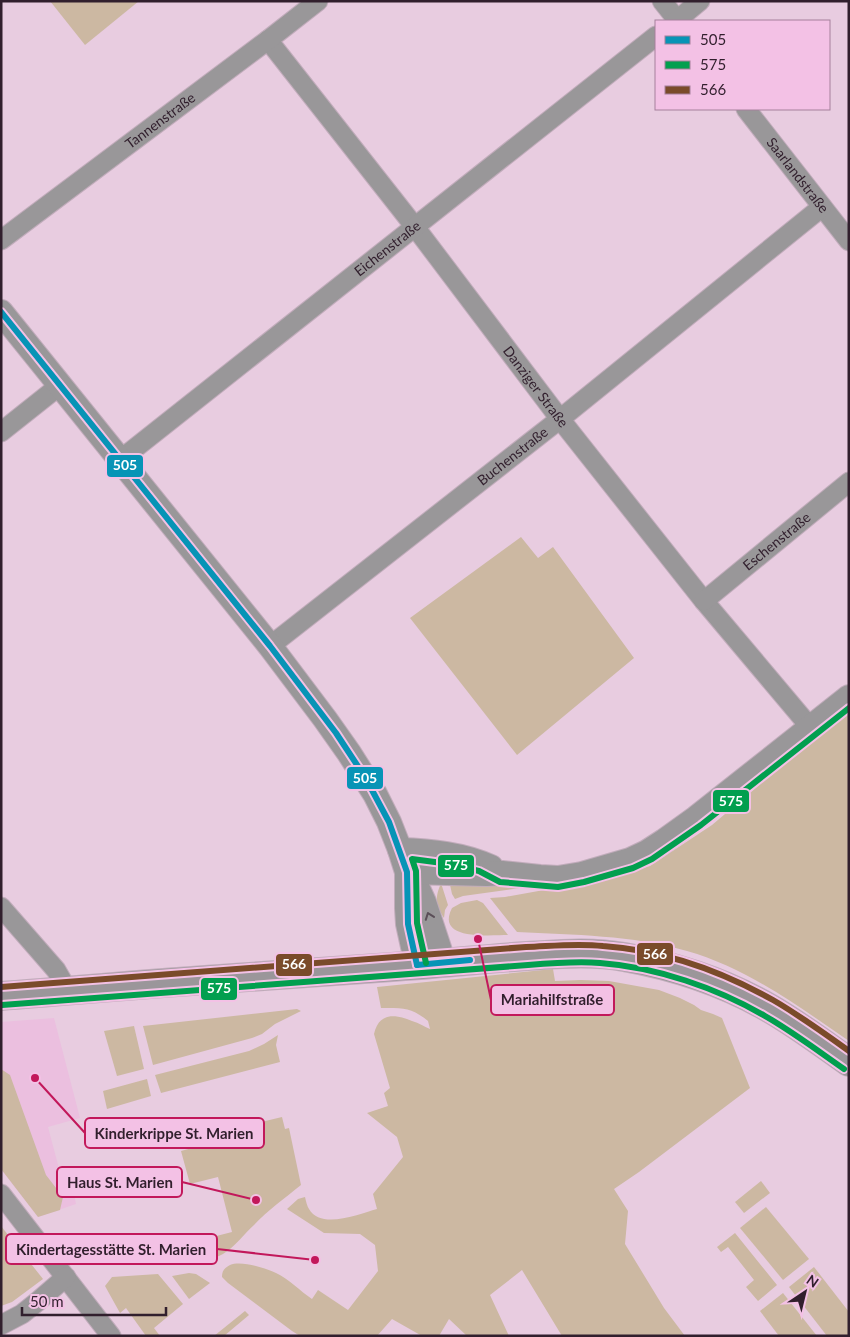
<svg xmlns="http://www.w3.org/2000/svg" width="850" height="1337" font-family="Lato,sans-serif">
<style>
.built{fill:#ebbfdf}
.green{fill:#ccb8a2}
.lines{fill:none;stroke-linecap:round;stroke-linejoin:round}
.minor-casing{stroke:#c1acbb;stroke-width:21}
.tertiary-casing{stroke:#c1acbb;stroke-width:26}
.secondary-casing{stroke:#c1acbb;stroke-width:30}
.minor{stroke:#999799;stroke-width:19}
.tertiary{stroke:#999799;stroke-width:24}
.secondary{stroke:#9b969a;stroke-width:28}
.bus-1-casing{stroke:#f3c1e5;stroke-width:10}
.bus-2-casing{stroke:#f3c1e5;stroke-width:10}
.bus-3-casing{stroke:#f3c1e5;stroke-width:10}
.bus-1{stroke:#0794b6;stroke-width:6}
.bus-2{stroke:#029f4f;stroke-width:6}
.bus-3{stroke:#7a4b2a;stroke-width:6}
.oneway{stroke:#5b4f58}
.labels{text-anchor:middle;stroke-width:5;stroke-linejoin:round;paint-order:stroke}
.street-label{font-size:14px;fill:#311f2d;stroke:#f3c1e5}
.leader{fill:none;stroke:#c2185b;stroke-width:2}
.callout-dot{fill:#c2185b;stroke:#f3c1e5;stroke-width:2}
.callout{fill:#f3c1e5;stroke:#c2185b;stroke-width:2}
.callout-label{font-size:15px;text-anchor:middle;font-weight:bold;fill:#311f2d}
.line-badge{stroke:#f3c1e5;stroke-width:2}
.badge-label{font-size:14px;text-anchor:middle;font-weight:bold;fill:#fff}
</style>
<rect width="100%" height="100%" fill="#e8cce0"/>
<polygon class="built" points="54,1018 80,1118 48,1127 61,1176 70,1175 76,1204 38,1217 1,1169 1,1022"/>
<g class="green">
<polygon points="50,1 139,1 85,45"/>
<polygon points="521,537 538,558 553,547 634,658 517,755 410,618"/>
<path d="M849 712V1041C798 1006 747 968 687 951 632 935 574 935 517 932L490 898 505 897 544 890 585 885 650 866 712 825 810 742Z"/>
<polygon points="449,880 486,883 520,888 463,896 455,899 452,894"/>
<path d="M441 883 448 905 445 910 444 918C435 904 435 898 441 883Z"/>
<path d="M477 900 483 903 508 935C490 935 435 941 452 908L461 903Z"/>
<path d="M553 969 555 981 581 980 609 981 659 990 680 998 694 1005 701 1010 713 1014 722 1018 750 1088 639 1172 614 1189 628 1211 625 1244 664 1308 685 1336H562L522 1270 490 1295 509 1336H467L449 1319 439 1336H422L392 1319 377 1336H300L292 1331 228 1283 222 1277C222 1270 225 1268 230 1265 241 1260 265 1268 276 1273 289 1279 300 1291 312 1299L318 1290 348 1310 378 1271 375 1245 360 1234 324 1233 287 1209 298 1199 305 1197C306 1201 307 1206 309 1209 321 1230 359 1214 377 1209L373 1194 403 1157 397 1137 367 1113 388 1106 384 1093 390 1088 374 1034C379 1012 395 1014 412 1021 419 1023 425 1027 430 1029L428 1021C411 1007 403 1008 381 1008L377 987Z"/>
<polygon points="297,1009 301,1011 275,1024 262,1034 252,1038 153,1065 143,1026"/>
<polygon points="134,1026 144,1069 117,1076 104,1031"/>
<polygon points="278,1035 276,1045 280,1062 161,1093 155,1075 249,1051 264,1044"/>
<polygon points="1,1069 10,1075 46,1175 63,1197 60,1210 38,1217 1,1169"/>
<polygon points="147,1079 151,1096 107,1109 103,1091"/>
<path d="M282 1117 285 1129 289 1128 301 1185C285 1198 268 1210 254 1225 244 1234 235 1247 223 1254 203 1265 156 1264 132 1265L130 1258 232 1232 218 1177 190 1184 181 1151 203 1145 204 1136Z"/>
<polygon points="761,1181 770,1193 744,1213 735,1202"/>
<polygon points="766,1207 809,1259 783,1280 740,1228"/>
<polygon points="1,1226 43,1279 12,1302 1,1306"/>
<polygon points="735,1233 777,1285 758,1301 746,1287 754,1280 728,1247 721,1252 717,1247"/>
<polygon points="814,1267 849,1312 849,1336 827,1336 789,1287"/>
<polygon points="189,1273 196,1274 210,1283 189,1299 172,1276"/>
<polygon points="158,1274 183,1304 154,1328 160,1336 146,1336 126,1308 120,1313 105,1286 112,1277"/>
<polygon points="783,1293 817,1336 779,1336 760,1311"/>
<polygon points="245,1311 249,1315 224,1336 214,1336"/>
</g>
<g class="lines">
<defs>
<g id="minor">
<polyline points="662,1 678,21"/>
<polyline points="676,21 700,1"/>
<path id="s1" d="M268 40 415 227 560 419 704 601 810 727"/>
<path id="s2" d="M746 109 849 241"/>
<path id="s3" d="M1 240 268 40 318 1"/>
<polyline points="1,432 59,386"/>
<path id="s4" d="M120 460 656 36"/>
<path id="s5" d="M704 601 849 482"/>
<path id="s6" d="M270 646 560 419 822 207"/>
<polyline points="1,907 56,970 68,991"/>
<polyline points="1,1194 111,1336"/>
<polyline points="1,1325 22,1314 37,1302 66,1277"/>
</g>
<g id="tertiary">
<polyline points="1,312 270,646 325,719 349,753 375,794 389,822 400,850 407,872 419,891 424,902 444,963"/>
<path d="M400 850C431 851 463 854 491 867"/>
<polyline points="407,872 487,874 502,873 540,877 558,878 582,874 630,860 647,852 664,841 696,818 849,697"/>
<polyline points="407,872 407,908 408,924 417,965"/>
</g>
<path id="secondary" d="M1 996C79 990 156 983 234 978 286 974 339 971 392 967 437 964 482 959 527 956 559 954 592 951 624 957 674 966 724 982 769 1008 797 1024 822 1043 849 1062"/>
</defs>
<use href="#minor" class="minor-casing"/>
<use href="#tertiary" class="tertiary-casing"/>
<use href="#secondary" class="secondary-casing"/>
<use href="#minor" class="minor"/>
<use href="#tertiary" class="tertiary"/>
<use href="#secondary" class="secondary"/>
<defs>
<g id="bus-1">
<polyline points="1,312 270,646 336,733 365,777 389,822 407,872 408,924 417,965"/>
<polyline points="417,965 470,960"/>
</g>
<g id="bus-2">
<polyline points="426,963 417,923 416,871 412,859 450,864 479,871 500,882 558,887 584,882 633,868 652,859 701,825 849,708"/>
<path d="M2 1005 528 965C552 963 576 961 600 963 656 967 717 988 765 1016 793 1032 818 1051 844 1069"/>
</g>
<path id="bus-3" d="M1 987 526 947C552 946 577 943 603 946 662 950 721 971 773 1000 799 1015 824 1033 849 1051"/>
</defs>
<use href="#bus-1" class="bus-1-casing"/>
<use href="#bus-2" class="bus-2-casing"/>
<use href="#bus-3" class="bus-3-casing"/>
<use href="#bus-1" class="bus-1"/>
<use href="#bus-2" class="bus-2"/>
<use href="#bus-3" class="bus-3"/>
</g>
<defs><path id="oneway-chevron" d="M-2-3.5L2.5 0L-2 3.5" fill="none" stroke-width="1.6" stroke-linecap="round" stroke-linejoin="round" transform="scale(1.25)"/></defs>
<use class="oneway" href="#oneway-chevron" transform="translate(429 916) rotate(-110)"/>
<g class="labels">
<g class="street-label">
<text dy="5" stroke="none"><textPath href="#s3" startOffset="199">Tannenstraße</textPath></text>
<text dy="5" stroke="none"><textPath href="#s2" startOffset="84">Saarlandstraße</textPath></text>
<text dy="5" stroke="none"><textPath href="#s4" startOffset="341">Eichenstraße</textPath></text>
<text dy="5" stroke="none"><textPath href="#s1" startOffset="438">Danziger Straße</textPath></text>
<text dy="5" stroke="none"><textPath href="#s6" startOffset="308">Buchenstraße</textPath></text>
<text dy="5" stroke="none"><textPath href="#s5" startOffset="94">Eschenstraße</textPath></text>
</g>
</g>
<path class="leader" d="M478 939L491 1000M35 1078L85 1133M256 1200L182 1182M315 1260L217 1249"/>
<g class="callout-dot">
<circle cx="478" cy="939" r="5"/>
<circle cx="35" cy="1078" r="5"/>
<circle cx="256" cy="1200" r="5"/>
<circle cx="315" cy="1260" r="5"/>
</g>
<g class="callout">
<rect x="491" y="985" width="123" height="30" rx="5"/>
<rect x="85" y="1118" width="179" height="30" rx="5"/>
<rect x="57" y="1167" width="125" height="30" rx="5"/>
<rect x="6" y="1234" width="211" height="30" rx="5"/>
</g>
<g class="callout-label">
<text x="552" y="1005">Mariahilfstraße</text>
<text x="174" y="1139">Kinderkrippe St. Marien</text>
<text x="120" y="1188">Haus St. Marien</text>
<text x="111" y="1255">Kindertagesstätte St. Marien</text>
</g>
<g class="line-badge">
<rect x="106" y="454" width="38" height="24" rx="5" fill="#0794b6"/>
<rect x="346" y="766" width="38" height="24" rx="5" fill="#0794b6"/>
<rect x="712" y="789" width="38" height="24" rx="5" fill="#029f4f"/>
<rect x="437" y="854" width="38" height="24" rx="5" fill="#029f4f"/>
<rect x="636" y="942" width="38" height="24" rx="5" fill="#7a4b2a"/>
<rect x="275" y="953" width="38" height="24" rx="5" fill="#7a4b2a"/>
<rect x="200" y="977" width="38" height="24" rx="5" fill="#029f4f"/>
</g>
<g class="badge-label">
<text x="125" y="470">505</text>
<text x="365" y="783">505</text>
<text x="731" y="806">575</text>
<text x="456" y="870">575</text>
<text x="655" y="959">566</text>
<text x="294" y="969">566</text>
<text x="219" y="993">575</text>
</g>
<rect width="850" height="1337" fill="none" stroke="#311f2d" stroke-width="5"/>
<rect x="655" y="20" width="175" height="90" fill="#f3c1e5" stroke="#a5809b"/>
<rect x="665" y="36" width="25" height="8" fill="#0794b6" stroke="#a5809b"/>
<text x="700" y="45" font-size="15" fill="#311f2d">505</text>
<rect x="665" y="61" width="25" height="8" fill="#029f4f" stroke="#a5809b"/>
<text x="700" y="70" font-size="15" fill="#311f2d">575</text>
<rect x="665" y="86" width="25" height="8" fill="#7a4b2a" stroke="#a5809b"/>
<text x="700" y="95" font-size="15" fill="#311f2d">566</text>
<g transform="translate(805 1292) rotate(35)" stroke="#f3c1e5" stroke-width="4" paint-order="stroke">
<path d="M0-4L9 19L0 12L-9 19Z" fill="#311f2d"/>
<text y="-8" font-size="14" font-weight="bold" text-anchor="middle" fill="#311f2d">N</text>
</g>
<path d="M22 1307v8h144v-8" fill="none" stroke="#311f2d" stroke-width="2.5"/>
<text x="30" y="1307" font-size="15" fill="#311f2d" stroke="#f3c1e5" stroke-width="4" paint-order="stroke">50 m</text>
</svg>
